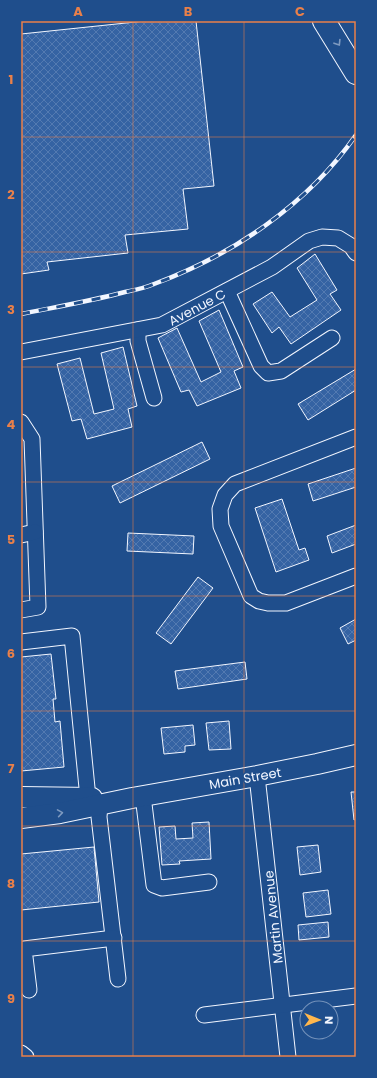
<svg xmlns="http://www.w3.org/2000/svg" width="377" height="1078" font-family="Poppins,sans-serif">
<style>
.building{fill:url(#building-cross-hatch);stroke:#f2f6ff}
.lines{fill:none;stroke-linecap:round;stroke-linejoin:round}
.minor-casing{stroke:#f2f6ff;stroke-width:17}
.major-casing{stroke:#f2f6ff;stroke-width:22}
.highway-casing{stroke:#f2f6ff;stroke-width:24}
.minor{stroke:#1f4e8c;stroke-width:15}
.major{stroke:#1f4e8c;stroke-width:20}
.highway{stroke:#1f4e8c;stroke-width:22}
.rail-casing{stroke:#f2f6ff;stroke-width:4.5}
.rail{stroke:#1f4e8c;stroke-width:3;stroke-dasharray:9;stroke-linecap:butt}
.oneway{stroke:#7e9ac0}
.grid{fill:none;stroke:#ea8049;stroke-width:1;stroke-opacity:0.55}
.labels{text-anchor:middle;stroke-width:3;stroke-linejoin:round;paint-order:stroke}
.street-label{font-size:13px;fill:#f2f6ff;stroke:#1f4e8c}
.neatline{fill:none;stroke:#ea8049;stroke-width:1.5}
.grid-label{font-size:13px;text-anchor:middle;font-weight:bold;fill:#ea8049}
</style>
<defs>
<pattern id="building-cross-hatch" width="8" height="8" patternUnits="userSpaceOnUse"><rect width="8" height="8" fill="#3563a3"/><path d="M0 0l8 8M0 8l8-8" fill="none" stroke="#537ab1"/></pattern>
</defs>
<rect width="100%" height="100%" fill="#1f4e8c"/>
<g class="building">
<polygon points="145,21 196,21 214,186 183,189 188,229 125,235 128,253 47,262 49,270 21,274 21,34"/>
<polygon points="315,254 337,290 330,294 341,310 291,344 279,327 272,333 253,304 272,292 290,317 317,300 297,268"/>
<polygon points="219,310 243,367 234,371 241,388 197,406 189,390 181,392 158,338 177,328 201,382 221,372 199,321"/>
<polygon points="123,347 137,406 128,409 132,427 87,439 81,419 72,421 57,364 80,358 94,414 114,409 101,353"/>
<polygon points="356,369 356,390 308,420 298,404"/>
<polygon points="202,442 210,459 120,503 112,486"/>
<polygon points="356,468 356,487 313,501 308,484"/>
<polygon points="282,499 299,550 305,548 309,560 276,572 255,508"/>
<polygon points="356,525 356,544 332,553 327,536"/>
<polygon points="128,533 194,536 193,554 127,551"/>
<polygon points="198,577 213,588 171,644 156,633"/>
<polygon points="356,619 356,640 348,644 340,628"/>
<polygon points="51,654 56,699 53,699 55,722 60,721 64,767 21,771 21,657"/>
<polygon points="245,662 247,679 178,689 175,671"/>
<polygon points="229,721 231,749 209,750 206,723"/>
<polygon points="193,725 195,745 185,746 185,752 164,754 161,728"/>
<polygon points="351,792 356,792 356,819 354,820"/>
<polygon points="209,822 211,859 179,861 180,864 162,865 159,827 175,826 176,839 193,838 192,823"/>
<polygon points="318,845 321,872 300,875 297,847"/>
<polygon points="94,847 99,902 21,910 21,854"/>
<polygon points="328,890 331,914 306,917 303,893"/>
<polygon points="328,922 329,937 299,940 298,925"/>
</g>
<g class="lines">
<defs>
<g id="minor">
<polyline points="227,291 261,366 268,373 281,371 332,338"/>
<polyline points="138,330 138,341 154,398"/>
<polyline points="21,352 162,325 272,267 309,241 322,237 338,238 351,246 356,253"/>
<polyline points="21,422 32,439 38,607 21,610"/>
<polyline points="356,437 235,484 225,495 220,509 221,526 251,596 259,601 268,603 286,603 356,576"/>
<polyline points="21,535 35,532"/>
<polyline points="21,642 72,636 88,798"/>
<polyline points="257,776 288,1057"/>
<polyline points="143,796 154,885 162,888 209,882"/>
<polyline points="100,805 99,817 118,979"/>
<polyline points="29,990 24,949 114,938"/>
<polyline points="204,1015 356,996"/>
<polyline points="21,1053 26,1057"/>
</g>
<g id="major">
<polyline points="21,797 92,798"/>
<polyline points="21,818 60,813 132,798 257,776 317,764 356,755"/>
</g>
<polyline id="highway" points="324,21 356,73"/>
</defs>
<use href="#minor" class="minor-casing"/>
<use href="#major" class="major-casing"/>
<use href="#highway" class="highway-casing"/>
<use href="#minor" class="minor"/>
<use href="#major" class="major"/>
<use href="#highway" class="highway"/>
<defs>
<path id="rail" d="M21 314C56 307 91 301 125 292 135 290 145 288 154 284 233 255 308 204 356 135"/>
</defs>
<use href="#rail" class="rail-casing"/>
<use href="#rail" class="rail"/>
</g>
<defs><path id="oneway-chevron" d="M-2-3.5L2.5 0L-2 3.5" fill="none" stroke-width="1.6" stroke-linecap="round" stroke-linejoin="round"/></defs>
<g class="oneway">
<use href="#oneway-chevron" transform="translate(338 43) rotate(58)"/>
<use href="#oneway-chevron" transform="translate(60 813) rotate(-9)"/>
</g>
<path class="grid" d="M133 21V1057M244 21V1057M21 137H356M21 252H356M21 367H356M21 482H356M21 596H356M21 711H356M21 826H356M21 941H356"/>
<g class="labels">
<g class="street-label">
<text transform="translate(197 307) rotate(-28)" y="5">Avenue C</text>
<text transform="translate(245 778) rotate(-10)" y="5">Main Street</text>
<text transform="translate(273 917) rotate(-96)" y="5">Martin Avenue</text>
</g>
</g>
<rect width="377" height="1078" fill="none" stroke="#1f4e8c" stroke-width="44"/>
<g transform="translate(319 1020) rotate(91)"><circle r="19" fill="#1f4e8c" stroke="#7391ba"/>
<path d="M0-3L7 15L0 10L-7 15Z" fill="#ffb74d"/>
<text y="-6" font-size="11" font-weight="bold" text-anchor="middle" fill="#f2f6ff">N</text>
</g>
<rect x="22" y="22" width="333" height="1034" class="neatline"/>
<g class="grid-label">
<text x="78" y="16">A</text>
<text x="188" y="16">B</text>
<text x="300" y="16">C</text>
<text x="11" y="84">1</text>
<text x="11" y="199">2</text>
<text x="11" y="314">3</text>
<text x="11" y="429">4</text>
<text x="11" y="544">5</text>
<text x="11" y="658">6</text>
<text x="11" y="773">7</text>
<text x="11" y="888">8</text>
<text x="11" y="1003">9</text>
</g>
</svg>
